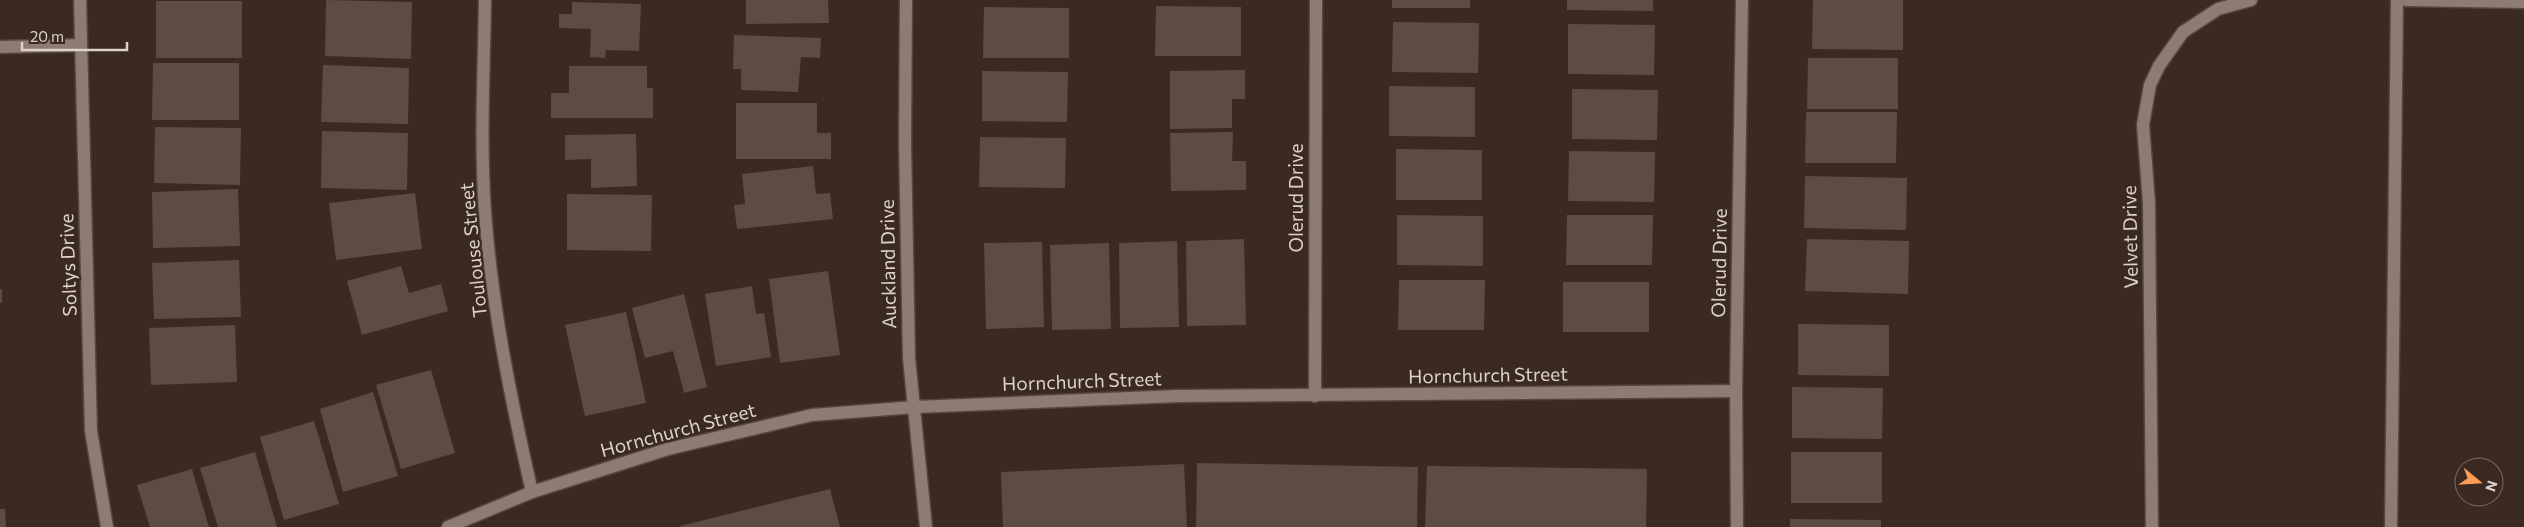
<svg xmlns="http://www.w3.org/2000/svg" width="2524" height="527" font-family="Commissioner,sans-serif">
<style>
.building{fill:#5d4c42}
.lines{fill:none;stroke-linecap:round;stroke-linejoin:round}
.minor-casing{stroke:#554740;stroke-width:15}
.minor{stroke:#8e7b71;stroke-width:12}
.labels{text-anchor:middle;stroke-width:4.5;stroke-linejoin:round;paint-order:stroke}
.street-label{font-size:19px;fill:#dcd1cc;stroke:#3a2a21}
</style>
<rect width="100%" height="100%" fill="#3a2a21"/>
<g class="building">
<polygon points="326,0 412,2 411,59 325,56"/>
<polygon points="746,0 828,0 829,23 746,24"/>
<rect x="1392" y="0" width="78" height="8"/>
<polygon points="1567,0 1653,0 1653,11 1567,10"/>
<polygon points="1813,0 1903,0 1903,50 1812,49"/>
<rect x="156" y="1" width="86" height="57"/>
<polygon points="572,2 641,4 639,51 606,50 605,58 590,57 591,29 559,28 559,14 572,14"/>
<polygon points="1156,6 1241,7 1241,56 1155,56"/>
<polygon points="984,7 1069,8 1069,58 983,58"/>
<polygon points="1393,22 1479,23 1478,73 1392,72"/>
<polygon points="1568,24 1655,25 1654,75 1568,74"/>
<polygon points="734,35 821,38 820,58 801,57 798,92 741,90 741,69 733,69"/>
<polygon points="1808,58 1898,58 1898,109 1807,109"/>
<polygon points="153,63 239,63 239,120 152,120"/>
<polygon points="323,65 409,68 408,124 321,122"/>
<polygon points="569,66 647,66 647,88 653,88 653,118 551,118 551,93 569,93"/>
<polygon points="1245,70 1245,99 1232,99 1232,128 1170,129 1170,71"/>
<polygon points="982,71 1068,72 1067,122 982,121"/>
<polygon points="1389,86 1475,87 1475,137 1389,136"/>
<polygon points="1572,89 1658,90 1657,140 1572,139"/>
<polygon points="736,103 817,103 817,133 831,133 831,159 736,159"/>
<polygon points="1806,112 1897,112 1896,163 1805,163"/>
<polygon points="155,127 241,128 240,185 154,183"/>
<polygon points="322,131 408,133 407,190 321,188"/>
<polygon points="1233,132 1232,161 1246,161 1246,190 1171,191 1170,133"/>
<polygon points="636,134 637,186 591,188 591,159 565,160 565,135"/>
<polygon points="980,137 1066,138 1065,188 979,187"/>
<polygon points="1396,149 1482,150 1482,200 1396,200"/>
<polygon points="1569,151 1655,152 1654,202 1568,201"/>
<polygon points="813,166 816,194 830,193 833,219 737,229 734,205 745,204 742,174"/>
<polygon points="1805,176 1907,178 1906,230 1804,228"/>
<polygon points="238,189 240,246 153,248 152,192"/>
<polygon points="415,193 422,249 336,260 329,203"/>
<polygon points="567,194 652,195 651,251 567,250"/>
<polygon points="1397,215 1483,216 1483,266 1397,265"/>
<polygon points="1567,215 1653,215 1652,265 1566,265"/>
<polygon points="1244,239 1246,325 1187,326 1186,241"/>
<polygon points="1807,239 1909,241 1908,294 1805,291"/>
<polygon points="1177,241 1179,327 1120,328 1119,243"/>
<polygon points="1042,242 1044,327 986,329 984,243"/>
<polygon points="1109,243 1111,329 1052,330 1050,245"/>
<polygon points="239,260 241,317 154,319 152,263"/>
<polygon points="401,266 409,293 441,284 448,311 362,335 347,281"/>
<polygon points="828,271 840,355 780,363 769,279"/>
<polygon points="1399,280 1485,280 1484,330 1398,330"/>
<rect x="1563" y="282" width="86" height="50"/>
<polygon points="752,286 756,314 764,313 771,357 716,366 705,294"/>
<rect x="0" y="289" width="2" height="14"/>
<polygon points="684,294 707,387 684,393 673,351 645,358 632,308"/>
<polygon points="626,312 646,403 585,416 565,325"/>
<polygon points="1798,324 1889,325 1889,376 1798,375"/>
<polygon points="235,325 237,382 151,385 149,328"/>
<polygon points="431,370 455,453 401,469 376,385"/>
<polygon points="1792,387 1883,388 1882,439 1792,438"/>
<polygon points="373,392 398,476 343,492 320,409"/>
<polygon points="314,421 339,504 284,520 260,437"/>
<polygon points="255,452 277,527 218,527 200,468"/>
<rect x="1791" y="452" width="91" height="51"/>
<polygon points="1197,463 1418,467 1417,527 1196,527"/>
<polygon points="1184,464 1187,527 1003,527 1001,472"/>
<polygon points="1427,466 1647,469 1646,527 1425,527"/>
<polygon points="192,469 209,527 150,527 137,485"/>
<polygon points="830,489 840,527 680,527 680,526"/>
<polygon points="0,509 5,509 6,527 0,527"/>
<polygon points="1790,519 1881,520 1881,527 1790,527"/>
</g>
<g class="lines">
<defs>
<g id="minor">
<polyline points="80,0 91,431 107,527"/>
<path d="M485 0C484 70 480 142 485 212 492 307 511 400 532 492"/>
<polyline points="906,0 905,142 909,358 926,527"/>
<polyline points="2406,0 2524,2"/>
<polyline points="0,47 81,45"/>
<polyline points="1315,396 1316,0"/>
<polyline points="448,527 532,492 668,449 812,415 915,407 1178,396 1736,391"/>
<polyline points="1737,527 1736,391 1742,0"/>
<polyline points="2152,527 2149,203 2143,125 2150,85 2159,66 2183,32 2218,9 2251,0"/>
<polyline points="2391,527 2397,0"/>
</g>
</defs>
<use href="#minor" class="minor-casing"/>
<use href="#minor" class="minor"/>
</g>
<g class="labels">
<g class="street-label">
<text transform="translate(1296 198) rotate(-90)" y="7">Olerud Drive</text>
<text transform="translate(2130 237) rotate(-91)" y="7">Velvet Drive</text>
<text transform="translate(473 250) rotate(-96)" y="7">Toulouse Street</text>
<text transform="translate(1719 263) rotate(-89)" y="7">Olerud Drive</text>
<text transform="translate(888 264) rotate(-91)" y="7">Auckland Drive</text>
<text transform="translate(68 265) rotate(-92)" y="7">Soltys Drive</text>
<text transform="translate(1488 375) rotate(-1)" y="7">Hornchurch Street</text>
<text transform="translate(1082 381) rotate(-2)" y="7">Hornchurch Street</text>
<text transform="translate(678 430) rotate(-15)" y="7">Hornchurch Street</text>
</g>
</g>
<g transform="translate(2479 482) rotate(108)"><circle r="24" fill="#3a2a21" stroke="#7b6d65"/>
<path d="M0-4L9 19L0 12L-9 19Z" fill="#fd9c56"/>
<text y="-8" font-size="14" font-weight="bold" text-anchor="middle" fill="#dcd1cc">N</text>
</g>
<path d="M22 42v8h105v-8" fill="none" stroke="#dcd1cc" stroke-width="2.5"/>
<text x="30" y="42" font-size="15" fill="#dcd1cc" stroke="#3a2a21" stroke-width="4" paint-order="stroke">20 m</text>
</svg>
